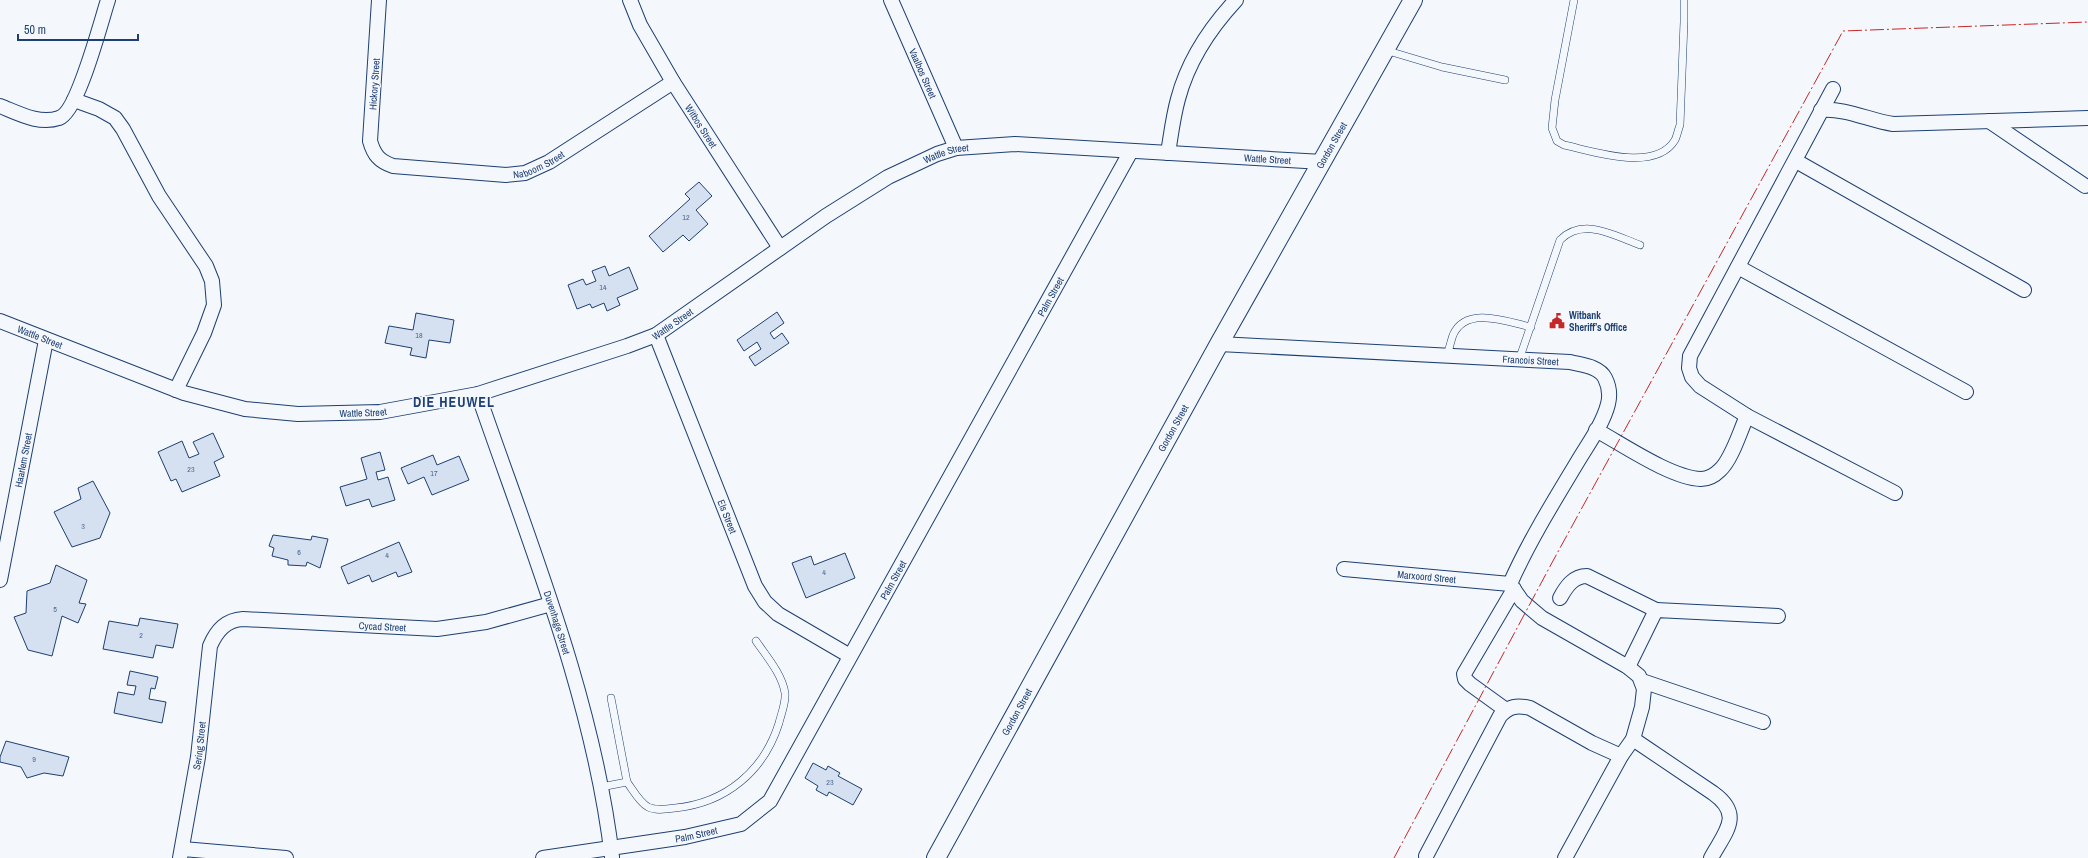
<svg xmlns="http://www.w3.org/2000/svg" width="2088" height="858" font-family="'Archivo Narrow',sans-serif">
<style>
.building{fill:#d5e0f0;stroke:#1d3f73}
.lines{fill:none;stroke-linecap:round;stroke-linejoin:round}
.service-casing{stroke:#1d3f73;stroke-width:8}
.minor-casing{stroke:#1d3f73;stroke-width:16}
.tertiary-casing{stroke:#1d3f73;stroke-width:20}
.service{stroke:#f4f7fb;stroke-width:7}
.minor{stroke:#f4f7fb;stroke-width:14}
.tertiary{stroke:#f4f7fb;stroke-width:18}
.power{stroke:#c62828;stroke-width:1;stroke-dasharray:14 3 2 3;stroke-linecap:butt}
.labels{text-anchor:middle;stroke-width:3;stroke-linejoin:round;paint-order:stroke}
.number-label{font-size:8px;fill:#4b6792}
.street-label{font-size:10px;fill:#1d3f73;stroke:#f4f7fb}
.poi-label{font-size:10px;font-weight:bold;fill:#1d3f73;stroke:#f4f7fb;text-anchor:start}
.district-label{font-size:14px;font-weight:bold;letter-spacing:1px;fill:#1d3f73;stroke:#f4f7fb}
</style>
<rect width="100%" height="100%" fill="#f4f7fb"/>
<g class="building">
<polygon points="699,182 712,196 696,210 708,224 689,241 683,235 663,252 649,236 690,199 685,194"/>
<polygon points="605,266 609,276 629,267 638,289 617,298 620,305 607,311 604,303 592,308 590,304 577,309 568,285 583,279 586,285 596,281 592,271"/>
<polygon points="777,312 784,323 770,333 774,339 782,333 789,343 755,366 749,357 761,349 757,342 744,351 737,340"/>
<polygon points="416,313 454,320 450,343 429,340 426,358 410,355 412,348 385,343 389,326 413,330"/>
<polygon points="213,433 224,457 214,462 220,476 182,492 176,479 171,481 158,452 182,441 189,458 199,454 193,442"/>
<polygon points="380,452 385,470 376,472 378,480 388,477 395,500 372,507 369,499 346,506 340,487 367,479 361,458"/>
<polygon points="433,455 437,465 459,456 469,480 432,495 424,477 408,484 401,468"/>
<polygon points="93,481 110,513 100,538 72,547 54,512 81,499 78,488"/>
<polygon points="273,535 311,540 312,536 328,539 320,568 307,562 306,566 288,565 288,560 272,556 274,548 269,546"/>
<polygon points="399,542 412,572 398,577 396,572 372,582 369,575 348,584 341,567"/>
<polygon points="845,553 855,578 806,598 792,563 811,556 814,565"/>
<polygon points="56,565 87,580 79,603 86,604 78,623 62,616 52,656 28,650 14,617 26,613 27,591 50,583"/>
<polygon points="140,618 178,624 173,648 156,645 153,658 103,649 109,621 138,626"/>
<polygon points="130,671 158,677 155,689 151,688 149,699 166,702 162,723 114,713 118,692 134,695 136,686 127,685"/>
<polygon points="6,741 69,757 63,776 44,773 27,778 21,767 0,762 0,757"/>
<polygon points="813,763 826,770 828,766 840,773 838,776 862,789 853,805 829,792 827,796 816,790 818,786 805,778"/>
</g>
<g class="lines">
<defs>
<g id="service">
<path d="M1574 0 1555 100 1552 128 1557 141 1564 145C1593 151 1655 173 1675 140 1677 136 1678 130 1680 125L1684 22V0"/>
<polyline points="1385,50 1442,67 1505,80"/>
<path d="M1447 356C1449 349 1451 341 1453 335 1466 305 1508 322 1531 327"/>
<path d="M1519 360 1560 240C1583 217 1613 235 1640 245"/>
<polyline points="611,698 627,782"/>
<path d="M601 787 627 782C633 790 639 802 648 807 656 811 667 809 675 808 726 803 764 771 779 723 781 714 786 703 785 693 782 674 767 657 756 641"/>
</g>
<g id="minor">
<path id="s1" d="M379 0 370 141C374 155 379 161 393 166L506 175 525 173 549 162 673 82"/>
<path id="s2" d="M630 0 640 25 673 82 780 248"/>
<path id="s3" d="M891 0 956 148"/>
<polyline points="1833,89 1690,356 1689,368 1692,377 1700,386 1747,416 1895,493"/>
<polyline points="74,100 99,109 115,118 123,129 159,196 206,266 212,281 214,305 204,333 176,390"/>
<path d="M0 106C18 113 39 125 59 118 78 112 101 21 108 0"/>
<path d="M1821 110C1846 108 1868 120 1893 124L2088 118"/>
<polyline points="1989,121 2085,186"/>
<path d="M1168 153C1171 135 1173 117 1178 99 1188 61 1210 28 1236 0"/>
<polyline points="1796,161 2024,290"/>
<polyline points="1738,267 1966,392"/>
<path id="s4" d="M0 321 184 393 245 409 298 414 380 412 478 394 627 346 656 335 826 216 888 177 937 154 956 148 1015 144 1323 162"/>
<path id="s5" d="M656 335 755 586 765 602 778 614 850 656"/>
<path id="s6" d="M1219 344 1570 362C1581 365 1599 366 1605 378 1609 386 1610 396 1608 404 1603 424 1588 444 1578 461 1554 501 1529 541 1510 584"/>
<path id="s7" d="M478 394C530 545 593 697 612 857"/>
<path d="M1596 430C1622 444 1671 478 1701 479 1708 479 1715 475 1720 470 1732 459 1740 431 1747 416"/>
<path id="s8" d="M1344 569 1510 584"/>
<path id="s9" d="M0 580 46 340"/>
<polyline points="1510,584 1522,601 1542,618 1628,667 1639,676 1644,689 1642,707 1633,739 1621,756 1565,858"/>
<path d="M1560 598C1566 587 1573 576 1587 576L1656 610"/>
<polyline points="1628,667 1656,610 1778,616"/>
<polyline points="1642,681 1763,722"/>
<polyline points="1506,710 1470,684 1465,679 1464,674 1514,589"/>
<path d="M1633 739 1713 793C1744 815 1725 832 1711 858"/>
<polyline points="183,849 286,858"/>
<path d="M1426 856 1500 716C1509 706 1517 705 1530 708L1592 743 1621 756"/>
<path id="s10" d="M180 858 198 757 210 646C217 630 226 620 243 619L437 629 486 622 551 604"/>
<path id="s11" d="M543 858 685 837 741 824 770 801 1131 151"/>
</g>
<g id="tertiary">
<path id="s12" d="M936 858 1219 344 1413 0"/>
</g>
</defs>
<use href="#service" class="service-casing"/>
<use href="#minor" class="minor-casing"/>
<use href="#tertiary" class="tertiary-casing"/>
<use href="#service" class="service"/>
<use href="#minor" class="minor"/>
<use href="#tertiary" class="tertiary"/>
<polyline class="power" points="1394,858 1554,559 1843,31 2088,22"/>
</g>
<defs>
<symbol id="civic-bare" viewBox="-9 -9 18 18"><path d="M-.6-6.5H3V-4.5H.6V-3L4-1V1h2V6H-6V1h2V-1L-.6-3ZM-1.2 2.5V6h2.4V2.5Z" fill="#c62828" stroke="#f4f7fb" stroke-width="2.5" paint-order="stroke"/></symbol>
</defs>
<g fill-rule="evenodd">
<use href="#civic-bare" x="1546" y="310" width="22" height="22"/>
</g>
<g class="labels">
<g class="number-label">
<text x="686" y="220">12</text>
<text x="603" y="290">14</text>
<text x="419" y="338">18</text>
<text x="191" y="472">23</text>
<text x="434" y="476">17</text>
<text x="83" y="529">3</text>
<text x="299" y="555">6</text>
<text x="387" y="558">4</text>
<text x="824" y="575">4</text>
<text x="55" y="612">5</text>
<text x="141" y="638">2</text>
<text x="34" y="762">9</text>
<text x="830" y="785">23</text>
</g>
<g class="street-label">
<text dy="4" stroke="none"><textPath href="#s3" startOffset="80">Vaalbos Street</textPath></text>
<text transform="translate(374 84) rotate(-86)" y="4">Hickory Street</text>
<text dy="4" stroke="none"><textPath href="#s2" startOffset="145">Witbos Street</textPath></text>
<text dy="4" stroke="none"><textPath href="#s12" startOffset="815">Gordon Street</textPath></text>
<text dy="4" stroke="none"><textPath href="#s4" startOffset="1027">Wattle Street</textPath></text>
<text dy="4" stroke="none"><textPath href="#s4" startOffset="1350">Wattle Street</textPath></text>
<text dy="4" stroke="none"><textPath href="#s1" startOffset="325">Naboom Street</textPath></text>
<text dy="4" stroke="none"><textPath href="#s11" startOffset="815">Palm Street</textPath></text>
<text dy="4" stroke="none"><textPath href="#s4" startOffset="703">Wattle Street</textPath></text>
<text dy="4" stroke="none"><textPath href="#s4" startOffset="43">Wattle Street</textPath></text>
<text dy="4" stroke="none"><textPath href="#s6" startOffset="312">Francois Street</textPath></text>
<text dy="4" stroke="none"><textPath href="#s4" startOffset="379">Wattle Street</textPath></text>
<text dy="4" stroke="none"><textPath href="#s12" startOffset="491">Gordon Street</textPath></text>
<text dy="4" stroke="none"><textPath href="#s9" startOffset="122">Haarlem Street</textPath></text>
<text dy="4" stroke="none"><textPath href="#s5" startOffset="195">Els Street</textPath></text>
<text dy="4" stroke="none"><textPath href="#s8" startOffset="83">Marxoord Street</textPath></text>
<text dy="4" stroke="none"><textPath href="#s11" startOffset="491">Palm Street</textPath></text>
<text dy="4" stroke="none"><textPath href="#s7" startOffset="242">Duvenhage Street</textPath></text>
<text dy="4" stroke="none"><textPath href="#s10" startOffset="399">Cycad Street</textPath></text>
<text dy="4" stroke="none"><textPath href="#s12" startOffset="167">Gordon Street</textPath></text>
<text dy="4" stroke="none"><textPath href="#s10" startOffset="114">Sering Street</textPath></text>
<text dy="4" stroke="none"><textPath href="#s11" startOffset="155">Palm Street</textPath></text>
</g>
<g class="poi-label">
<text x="1569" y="319">Witbank<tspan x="1569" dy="12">Sheriff’s Office</tspan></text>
</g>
<g class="district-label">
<text x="454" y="407">DIE HEUWEL</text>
</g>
</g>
<path d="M18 34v6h120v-6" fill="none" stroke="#1d3f73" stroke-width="2"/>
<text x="24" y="34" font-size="12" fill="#1d3f73" stroke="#f4f7fb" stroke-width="3" paint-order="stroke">50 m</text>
</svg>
